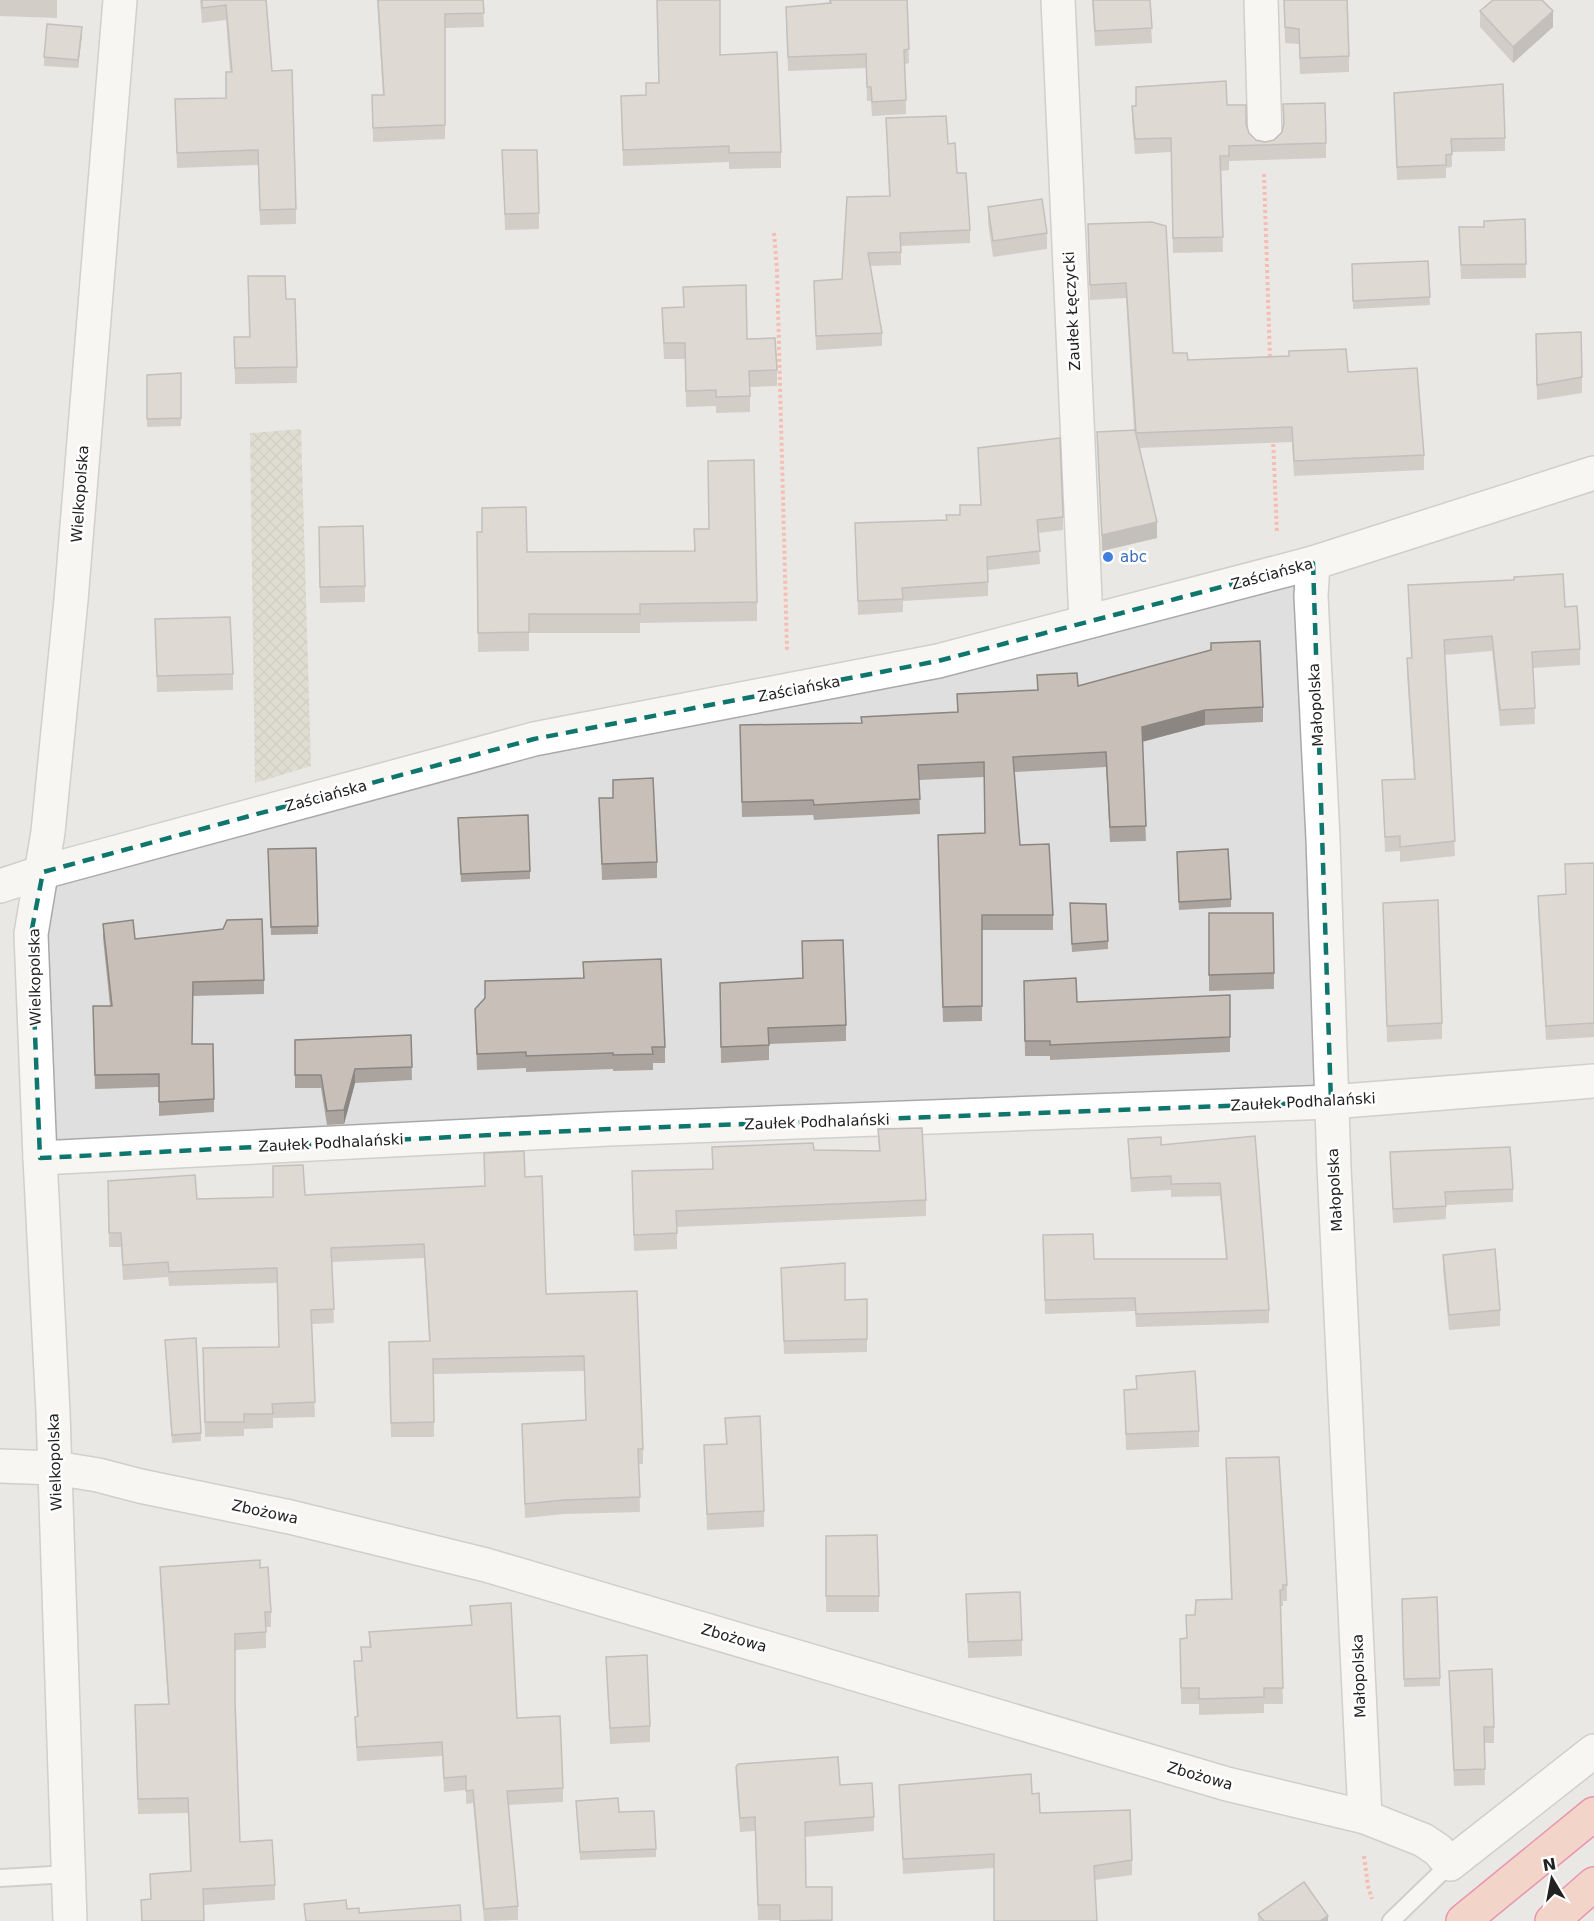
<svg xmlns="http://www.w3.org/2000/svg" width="1594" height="1921" font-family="'DejaVu Sans',sans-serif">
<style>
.residential{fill:#e0dfdf}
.construction{fill:url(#construction-cross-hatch)}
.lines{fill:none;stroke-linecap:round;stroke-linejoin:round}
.service-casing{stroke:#a9a9a9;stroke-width:20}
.minor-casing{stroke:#a9a9a9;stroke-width:36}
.trunk-casing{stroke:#dc2a67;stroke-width:36}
.path{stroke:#fa8072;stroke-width:4;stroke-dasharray:3 3;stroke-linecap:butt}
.service{stroke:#fff;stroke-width:16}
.minor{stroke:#fff;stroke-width:33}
.trunk{stroke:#f2b4a3;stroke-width:33}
.wall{fill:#aba49e}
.shaded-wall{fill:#8b8681}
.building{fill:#c7bfb8;stroke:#8b8681;stroke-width:1.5}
.marked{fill:none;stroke:#0f766e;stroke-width:4.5;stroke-dasharray:12 8;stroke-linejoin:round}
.shop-dot{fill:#3f7fe0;stroke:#fff;stroke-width:2}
.labels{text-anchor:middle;stroke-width:5;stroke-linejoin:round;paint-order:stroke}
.street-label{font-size:15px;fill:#222;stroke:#fff}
.shop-label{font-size:15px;fill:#366cbe;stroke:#fff;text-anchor:start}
</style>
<defs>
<pattern id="construction-cross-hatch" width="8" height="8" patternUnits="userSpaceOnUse" patternTransform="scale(1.5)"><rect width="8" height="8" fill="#c7c7b4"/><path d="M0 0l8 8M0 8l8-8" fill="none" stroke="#abab9a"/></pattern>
</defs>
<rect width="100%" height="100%" fill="#f2efe9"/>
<rect class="residential" x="0" y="0" width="1594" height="1921"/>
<polygon class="construction" points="301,429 311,766 255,783 250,433"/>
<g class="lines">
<defs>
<g id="service">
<polyline points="0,1878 69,1874"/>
<polyline points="1391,1921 1450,1864"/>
</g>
<g id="minor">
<polyline points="1058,0 1086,621"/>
<polyline points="1261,0 1265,138"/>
<polyline points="1313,563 1311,596 1323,839 1334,1167 1365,1817"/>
<polyline points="0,886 43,872 534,739 938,661 1313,563 1594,473"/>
<polyline points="40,1158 609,1129 1331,1102 1594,1081"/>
<polyline points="0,1466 55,1468 98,1475 140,1486 290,1517 486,1565 1227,1784 1365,1817 1423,1840 1438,1850 1450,1864 1594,1751"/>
<polyline points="70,1921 53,1412 40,1158 31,934 48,832 71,600 120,0"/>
</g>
<g id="trunk">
<polyline points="1463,1921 1594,1814"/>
<polyline points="1552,1921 1594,1884"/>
</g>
</defs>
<use href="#service" class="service-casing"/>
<use href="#minor" class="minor-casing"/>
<use href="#trunk" class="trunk-casing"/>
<g class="path">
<polyline points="1264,174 1270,359"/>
<polyline points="774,233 777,270 787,651"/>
<polyline points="1273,438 1277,533"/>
<polyline points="1364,1856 1368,1886 1372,1899"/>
</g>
<use href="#service" class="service"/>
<use href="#minor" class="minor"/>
<use href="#trunk" class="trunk"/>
</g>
<g class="wall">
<polygon points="0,0 57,0 57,18 0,16"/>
<polygon points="200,0 266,0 272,71 296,209 296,224 260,225 258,165 177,168 175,99 226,98 230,72 226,20 202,23"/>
<polygon points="377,0 483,0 484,27 445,28 445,139 373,142 372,95 383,95"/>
<polygon points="829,0 907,0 909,63 905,64 906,114 872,116 871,101 867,101 866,68 788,71 786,7 829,3"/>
<polygon points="1092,0 1150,0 1152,43 1095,46"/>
<polygon points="1284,0 1349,56 1349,72 1300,74 1299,44 1285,43"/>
<polygon points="1480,11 1553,27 1513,63 1480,27"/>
<polygon points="82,35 78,68 44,66 44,57"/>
<polygon points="720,55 781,152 781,168 729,169 729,162 623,166 621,96 646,95 658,83"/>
<polygon points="1136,87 1227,105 1246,124 1249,133 1256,140 1265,142 1326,143 1326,158 1229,161 1229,170 1221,171 1223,252 1173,253 1171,152 1135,154 1132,121 1132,106 1136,106"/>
<polygon points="1394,93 1505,138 1505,151 1452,152 1452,167 1446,168 1446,178 1397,180"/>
<polygon points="886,118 948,144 957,173 970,230 970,243 901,246 901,265 870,266 882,333 882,346 816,350 814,281 842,279 889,196"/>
<polygon points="502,150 539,213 539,229 505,230"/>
<polygon points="988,207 1047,233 1047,249 993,257 988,223"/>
<polygon points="1525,219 1526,278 1461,279 1459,227 1484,227"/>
<polygon points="1088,224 1173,353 1188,360 1348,372 1424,455 1424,470 1294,476 1292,442 1139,448 1157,538 1102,551 1097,432 1134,430 1126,298 1090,300"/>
<polygon points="1428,261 1430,305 1353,309 1352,264"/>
<polygon points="248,276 286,299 297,367 297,383 235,384 234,337 249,337"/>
<polygon points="683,287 747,339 777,370 777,386 750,387 750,412 716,413 716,406 686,407 685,359 664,359 662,324 662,308 683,307"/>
<polygon points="1536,350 1582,377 1582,393 1537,400"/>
<polygon points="181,373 181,426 147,427 147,375"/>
<polygon points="978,448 1063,517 1063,530 1038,533 1040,564 988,570 988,596 903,601 903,612 858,615 855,523 947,520 981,505"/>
<polygon points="482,508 527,552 694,551 694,529 757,602 757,621 640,623 640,633 529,633 529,651 478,652 477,532 482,532"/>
<polygon points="319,543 365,586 365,602 320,603"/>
<polygon points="1408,585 1565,607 1580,649 1580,665 1533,668 1535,724 1500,726 1492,651 1445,655 1455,856 1400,862 1400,851 1385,852 1382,780 1414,779 1407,674 1407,658 1411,658"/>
<polygon points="155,619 233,674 233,690 157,692"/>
<polygon points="1037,675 1078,686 1263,707 1263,722 1205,725 1142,741 1146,841 1110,842 1106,767 1014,772 1020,845 1053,915 1053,930 982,930 982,1021 943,1022 938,850 985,833 984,777 919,780 920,814 814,820 813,815 742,817 740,725 861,723 957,712 957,694 1037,691"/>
<polygon points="599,798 613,798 657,862 657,878 602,880"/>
<polygon points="458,826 530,871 530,879 461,882"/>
<polygon points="316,848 318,934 271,935 268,849"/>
<polygon points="1177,860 1231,899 1231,907 1179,910"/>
<polygon points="1594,863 1594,1037 1546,1040 1538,910 1538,896 1566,894"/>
<polygon points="1383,903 1442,1023 1442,1039 1387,1042"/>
<polygon points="1070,911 1108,941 1108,949 1072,952"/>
<polygon points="1209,913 1274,973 1274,989 1209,991"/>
<polygon points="103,924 135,939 264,980 264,994 193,996 192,1044 214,1099 214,1112 159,1116 159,1087 95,1089 93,1006 110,1006 103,938"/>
<polygon points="583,962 665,1047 665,1063 653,1063 653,1070 613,1071 613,1069 526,1072 526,1068 477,1070 475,1009 485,998 485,981 583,978"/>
<polygon points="720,983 846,1025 846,1041 769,1044 769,1060 721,1063"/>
<polygon points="1024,995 1077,1002 1230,995 1230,1052 1050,1060 1050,1056 1025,1056"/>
<polygon points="411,1035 412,1080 355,1083 344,1124 327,1125 321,1088 295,1088 295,1040"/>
<polygon points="878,1129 926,1200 926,1216 677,1227 677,1249 634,1251 632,1171 712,1169 712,1147 814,1150 879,1151"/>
<polygon points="1255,1136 1269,1310 1269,1323 1136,1327 1135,1311 1045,1314 1043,1235 1094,1259 1226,1259 1220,1196 1171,1197 1171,1190 1131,1192 1128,1139 1161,1145"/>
<polygon points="1390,1152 1513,1189 1513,1202 1446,1205 1446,1219 1393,1223"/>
<polygon points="525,1177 546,1294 643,1449 643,1464 639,1464 640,1512 564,1514 525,1518 522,1424 586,1420 584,1371 433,1374 434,1437 391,1437 389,1342 429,1341 424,1258 332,1262 334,1323 312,1324 315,1417 273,1418 273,1428 244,1429 244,1436 205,1437 203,1362 279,1347 277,1283 169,1286 168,1277 123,1280 121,1247 109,1247 108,1181 197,1199 273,1197 485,1186"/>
<polygon points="1443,1255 1500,1310 1500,1326 1449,1330 1443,1270"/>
<polygon points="781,1268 845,1300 867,1299 867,1352 784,1354"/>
<polygon points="165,1340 201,1433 201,1441 172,1443"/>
<polygon points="1124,1390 1199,1431 1199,1447 1126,1450"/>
<polygon points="725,1418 764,1511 764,1527 707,1530 704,1445 726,1444"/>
<polygon points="1226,1458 1287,1585 1287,1601 1283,1601 1283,1606 1280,1606 1283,1704 1264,1704 1264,1713 1199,1715 1199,1704 1181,1704 1180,1639 1186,1638 1186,1615 1195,1615 1231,1599"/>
<polygon points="826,1536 879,1596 879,1612 826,1612"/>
<polygon points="160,1567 260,1568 271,1612 271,1627 266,1627 266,1648 235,1650 235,1703 240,1842 275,1885 275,1900 204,1905 204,1921 141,1921 141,1900 150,1899 150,1874 191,1871 188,1813 138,1814 135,1705 168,1704 160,1582"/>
<polygon points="966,1594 1022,1640 1022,1656 968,1658"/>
<polygon points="1402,1599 1440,1678 1440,1686 1404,1687"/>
<polygon points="470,1606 517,1718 563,1788 563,1802 508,1805 518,1906 518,1920 484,1921 473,1803 466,1804 466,1790 444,1792 442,1756 357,1761 355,1730 355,1717 357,1717 354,1674 354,1661 361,1661 361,1647 369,1647 369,1632 471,1625"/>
<polygon points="606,1657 650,1726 650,1742 610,1744"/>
<polygon points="1449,1671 1494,1727 1494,1743 1484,1743 1485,1785 1454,1786"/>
<polygon points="736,1767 840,1785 874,1817 874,1831 805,1837 806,1887 832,1887 832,1921 780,1921 780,1920 758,1920 755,1831 740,1832 736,1781"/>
<polygon points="899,1785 1032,1794 1040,1813 1132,1860 1132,1875 1095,1880 994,1868 903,1874"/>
<polygon points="576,1801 619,1812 656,1849 656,1857 580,1860"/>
<polygon points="1258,1914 1328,1921 1258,1921"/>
</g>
<g class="shaded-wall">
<polygon points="1553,11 1553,27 1513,63 1513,47"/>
<polygon points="82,27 82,35 78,68 78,60"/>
<polygon points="1157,522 1157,538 1102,551 1102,535"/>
<polygon points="1205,710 1205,725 1142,742 1142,727"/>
<polygon points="355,1069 355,1083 344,1124 344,1110"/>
<polygon points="1328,1916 1328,1921 1320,1921"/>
</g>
<g class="building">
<polygon points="202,0 266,0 272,71 292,70 296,209 260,210 258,150 177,153 175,99 226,98 226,72 232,72 226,5 202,8"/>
<polygon points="378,0 483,0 484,13 445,14 445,125 373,128 372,95 384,95"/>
<polygon points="657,0 720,0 720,55 777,52 781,152 729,153 729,146 623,150 621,96 646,95 646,83 659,83"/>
<polygon points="830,0 907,0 909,49 904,50 906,100 872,102 871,87 867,87 866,54 788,57 786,7 831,3"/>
<polygon points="1093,0 1150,0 1152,28 1095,31"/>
<polygon points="1284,0 1347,0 1349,56 1300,58 1299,29 1285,27"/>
<polygon points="1493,0 1542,0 1553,11 1513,47 1480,11"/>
<polygon points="47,24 82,27 78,60 44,57"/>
<polygon points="1226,81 1227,105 1246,105 1246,124 1249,133 1256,140 1265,142 1274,140 1282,132 1284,123 1283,104 1325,103 1326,143 1229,146 1229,156 1220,156 1223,237 1173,238 1171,138 1135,139 1132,106 1136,106 1136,87"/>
<polygon points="1503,84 1505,138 1451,139 1452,154 1446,155 1446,165 1397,167 1394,93"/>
<polygon points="946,116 948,144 955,143 957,173 966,173 970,230 900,233 901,252 868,253 882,333 816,336 814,281 842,279 847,197 890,196 886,118"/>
<polygon points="502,150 537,150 539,213 505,214"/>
<polygon points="1042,199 1047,233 993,241 988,207"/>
<polygon points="1525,219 1526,264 1461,265 1459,227 1484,227 1484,221"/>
<polygon points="1152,222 1166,226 1173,353 1187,353 1188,360 1289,356 1289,351 1346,349 1348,372 1417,368 1424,455 1294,461 1292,427 1136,433 1126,283 1090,285 1088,224"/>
<polygon points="1428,261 1430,297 1353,301 1352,264"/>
<polygon points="248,276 285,276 286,299 295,299 297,367 235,368 234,337 250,337"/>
<polygon points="746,285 747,339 775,338 777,370 749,371 750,396 716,397 716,390 686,391 685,343 664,343 662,308 684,307 683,287"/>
<polygon points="1581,332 1582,377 1537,385 1536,334"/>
<polygon points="181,373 181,418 147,419 147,375"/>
<polygon points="1135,430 1157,522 1102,535 1097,432"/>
<polygon points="1060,438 1063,517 1037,520 1040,551 987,557 988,582 902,588 903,599 858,601 855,523 947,520 946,515 960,515 960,505 981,505 978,448"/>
<polygon points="754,460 757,602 640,604 640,614 529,614 529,632 478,633 477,532 482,532 482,508 526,507 527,552 695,551 694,529 709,529 708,461"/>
<polygon points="363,526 365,586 320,587 319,527"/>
<polygon points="1563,574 1565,607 1577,606 1580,649 1532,652 1535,708 1500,710 1492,636 1444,640 1455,841 1400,847 1400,836 1385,837 1382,780 1415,779 1407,658 1412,658 1408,585 1514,580 1514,577"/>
<polygon points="230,617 233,674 157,676 155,619"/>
<polygon points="1260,641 1263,707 1205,710 1142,727 1146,826 1110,827 1106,752 1013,757 1020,845 1049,844 1053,915 982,915 982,1006 943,1007 938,835 985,833 984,762 918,765 920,799 814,805 813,800 742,802 740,725 862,723 861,717 958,712 957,694 1038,690 1037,675 1077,673 1078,686 1211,650 1211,643"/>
<polygon points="653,778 657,862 602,864 599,798 613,798 613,780"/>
<polygon points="528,815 530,871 461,874 458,818"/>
<polygon points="316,848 318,926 271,927 268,849"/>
<polygon points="1228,849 1231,899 1179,902 1177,852"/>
<polygon points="1594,863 1594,1023 1546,1026 1538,896 1566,894 1565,864"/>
<polygon points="1438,900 1442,1023 1387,1026 1383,903"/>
<polygon points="1070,903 1106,904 1108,941 1072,944"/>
<polygon points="1209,913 1273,913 1274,973 1209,975"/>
<polygon points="262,919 264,980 193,982 192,1044 213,1044 214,1099 159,1102 159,1074 95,1075 93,1006 112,1006 103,924 133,920 135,939 223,929 227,920"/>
<polygon points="843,940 846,1025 768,1028 769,1045 721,1047 720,983 803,978 802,941"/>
<polygon points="661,959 665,1047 652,1047 653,1054 613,1055 613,1053 526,1056 526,1052 477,1054 475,1009 485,998 485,981 584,978 583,962"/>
<polygon points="1076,978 1077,1002 1230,995 1230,1037 1050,1045 1050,1041 1025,1041 1024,981"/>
<polygon points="411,1035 412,1067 355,1069 344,1110 327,1111 321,1075 295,1075 295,1040"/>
<polygon points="922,1128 926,1200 676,1211 677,1233 634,1235 632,1171 713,1169 712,1147 813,1143 814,1150 880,1151 878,1129"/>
<polygon points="1255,1136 1269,1310 1136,1314 1135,1298 1045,1300 1043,1235 1093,1234 1094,1259 1227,1259 1220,1183 1171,1184 1171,1176 1131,1178 1128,1139 1161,1137 1161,1145"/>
<polygon points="1510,1147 1513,1189 1445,1192 1446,1206 1393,1209 1390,1152"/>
<polygon points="524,1151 525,1177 542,1176 546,1294 637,1291 643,1449 638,1449 640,1497 564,1500 525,1504 522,1424 586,1420 584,1356 433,1359 434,1422 391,1423 389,1342 430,1341 424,1244 331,1248 334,1309 311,1310 315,1402 272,1404 273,1414 244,1414 244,1422 205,1422 203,1348 279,1347 277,1268 169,1272 168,1262 123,1265 121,1233 109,1233 108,1181 195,1175 197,1199 273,1197 273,1166 303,1165 305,1195 485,1186 484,1153"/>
<polygon points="1495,1249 1500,1310 1449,1315 1443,1255"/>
<polygon points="845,1263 845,1300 867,1299 867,1339 784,1341 781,1268"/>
<polygon points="196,1338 201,1433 172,1435 165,1340"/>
<polygon points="1195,1371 1199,1431 1126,1434 1124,1390 1137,1389 1136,1376"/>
<polygon points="760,1416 764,1511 707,1514 704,1445 727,1444 725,1418"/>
<polygon points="1279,1457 1287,1585 1283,1585 1283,1590 1280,1590 1283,1688 1264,1688 1264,1697 1199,1699 1199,1688 1181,1688 1180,1639 1187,1638 1186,1615 1195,1615 1196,1600 1232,1599 1226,1458"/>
<polygon points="877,1535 879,1596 826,1596 826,1536"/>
<polygon points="260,1560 260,1568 268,1567 271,1612 265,1612 266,1632 235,1634 235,1702 240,1842 272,1840 275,1885 203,1889 204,1921 142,1921 141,1900 151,1899 150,1874 191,1871 188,1798 138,1799 135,1705 169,1704 160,1567"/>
<polygon points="1020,1592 1022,1640 968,1642 966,1594"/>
<polygon points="1437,1597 1440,1678 1404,1679 1402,1599"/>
<polygon points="511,1603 517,1718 560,1716 563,1788 507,1791 518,1906 484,1909 473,1790 466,1791 466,1776 444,1778 442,1742 357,1747 355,1717 358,1716 354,1661 362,1661 361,1647 371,1647 369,1632 472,1625 470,1606"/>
<polygon points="647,1655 650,1726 610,1728 606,1657"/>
<polygon points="1492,1669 1494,1727 1484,1727 1485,1769 1454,1770 1449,1671"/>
<polygon points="838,1757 840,1785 872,1783 874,1817 805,1822 806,1887 832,1887 832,1920 780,1921 780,1905 758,1905 755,1817 740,1818 736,1767 738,1764"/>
<polygon points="1031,1774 1032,1794 1039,1793 1040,1813 1130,1810 1132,1860 1094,1866 1097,1921 994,1921 994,1854 903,1859 899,1785"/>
<polygon points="618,1798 619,1812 654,1811 656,1849 580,1852 576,1801"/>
<polygon points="1304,1882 1328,1916 1320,1921 1264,1921 1258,1914"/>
<polygon points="346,1900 347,1909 359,1908 359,1913 460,1905 461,1921 306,1921 304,1904"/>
</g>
<path d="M0 0H1594V1921H0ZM1313 563 1331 1102 609 1129 40 1158 31 934 43 872 534 739 938 661Z" fill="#f2efe9" fill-opacity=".55" fill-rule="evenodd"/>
<path class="marked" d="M1313 563 1331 1102 609 1129 40 1158 31 934 43 872 534 739 938 661Z"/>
<circle class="shop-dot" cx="1108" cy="557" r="6"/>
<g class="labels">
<g class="street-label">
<text transform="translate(1072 311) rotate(-93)" y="5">Zaułek Łęczycki</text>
<text transform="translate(80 494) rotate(-86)" y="5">Wielkopolska</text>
<text transform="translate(1272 574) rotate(-15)" y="5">Zaściańska</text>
<text transform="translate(799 689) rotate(-11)" y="5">Zaściańska</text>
<text transform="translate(1316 705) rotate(-93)" y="5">Małopolska</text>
<text transform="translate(326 796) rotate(-15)" y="5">Zaściańska</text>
<text transform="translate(35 977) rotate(-91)" y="5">Wielkopolska</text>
<text transform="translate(1303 1102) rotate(-3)" y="5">Zaułek Podhalański</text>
<text transform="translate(817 1122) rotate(-2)" y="5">Zaułek Podhalański</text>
<text transform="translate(331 1143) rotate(-3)" y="5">Zaułek Podhalański</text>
<text transform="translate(1335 1190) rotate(-93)" y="5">Małopolska</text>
<text transform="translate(55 1462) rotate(-92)" y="5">Wielkopolska</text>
<text transform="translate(265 1512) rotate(12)" y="5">Zbożowa</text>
<text transform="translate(734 1638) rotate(16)" y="5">Zbożowa</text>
<text transform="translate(1359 1676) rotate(-92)" y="5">Małopolska</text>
<text transform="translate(1200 1776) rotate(16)" y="5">Zbożowa</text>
</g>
<g class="shop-label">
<text x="1120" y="562">abc</text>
</g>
</g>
<g transform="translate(1552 1879) rotate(350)" stroke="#ffffff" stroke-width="4.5" paint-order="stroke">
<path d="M0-4.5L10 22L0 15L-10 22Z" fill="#222222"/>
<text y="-9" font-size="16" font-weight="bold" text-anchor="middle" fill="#222222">N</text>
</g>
</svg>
